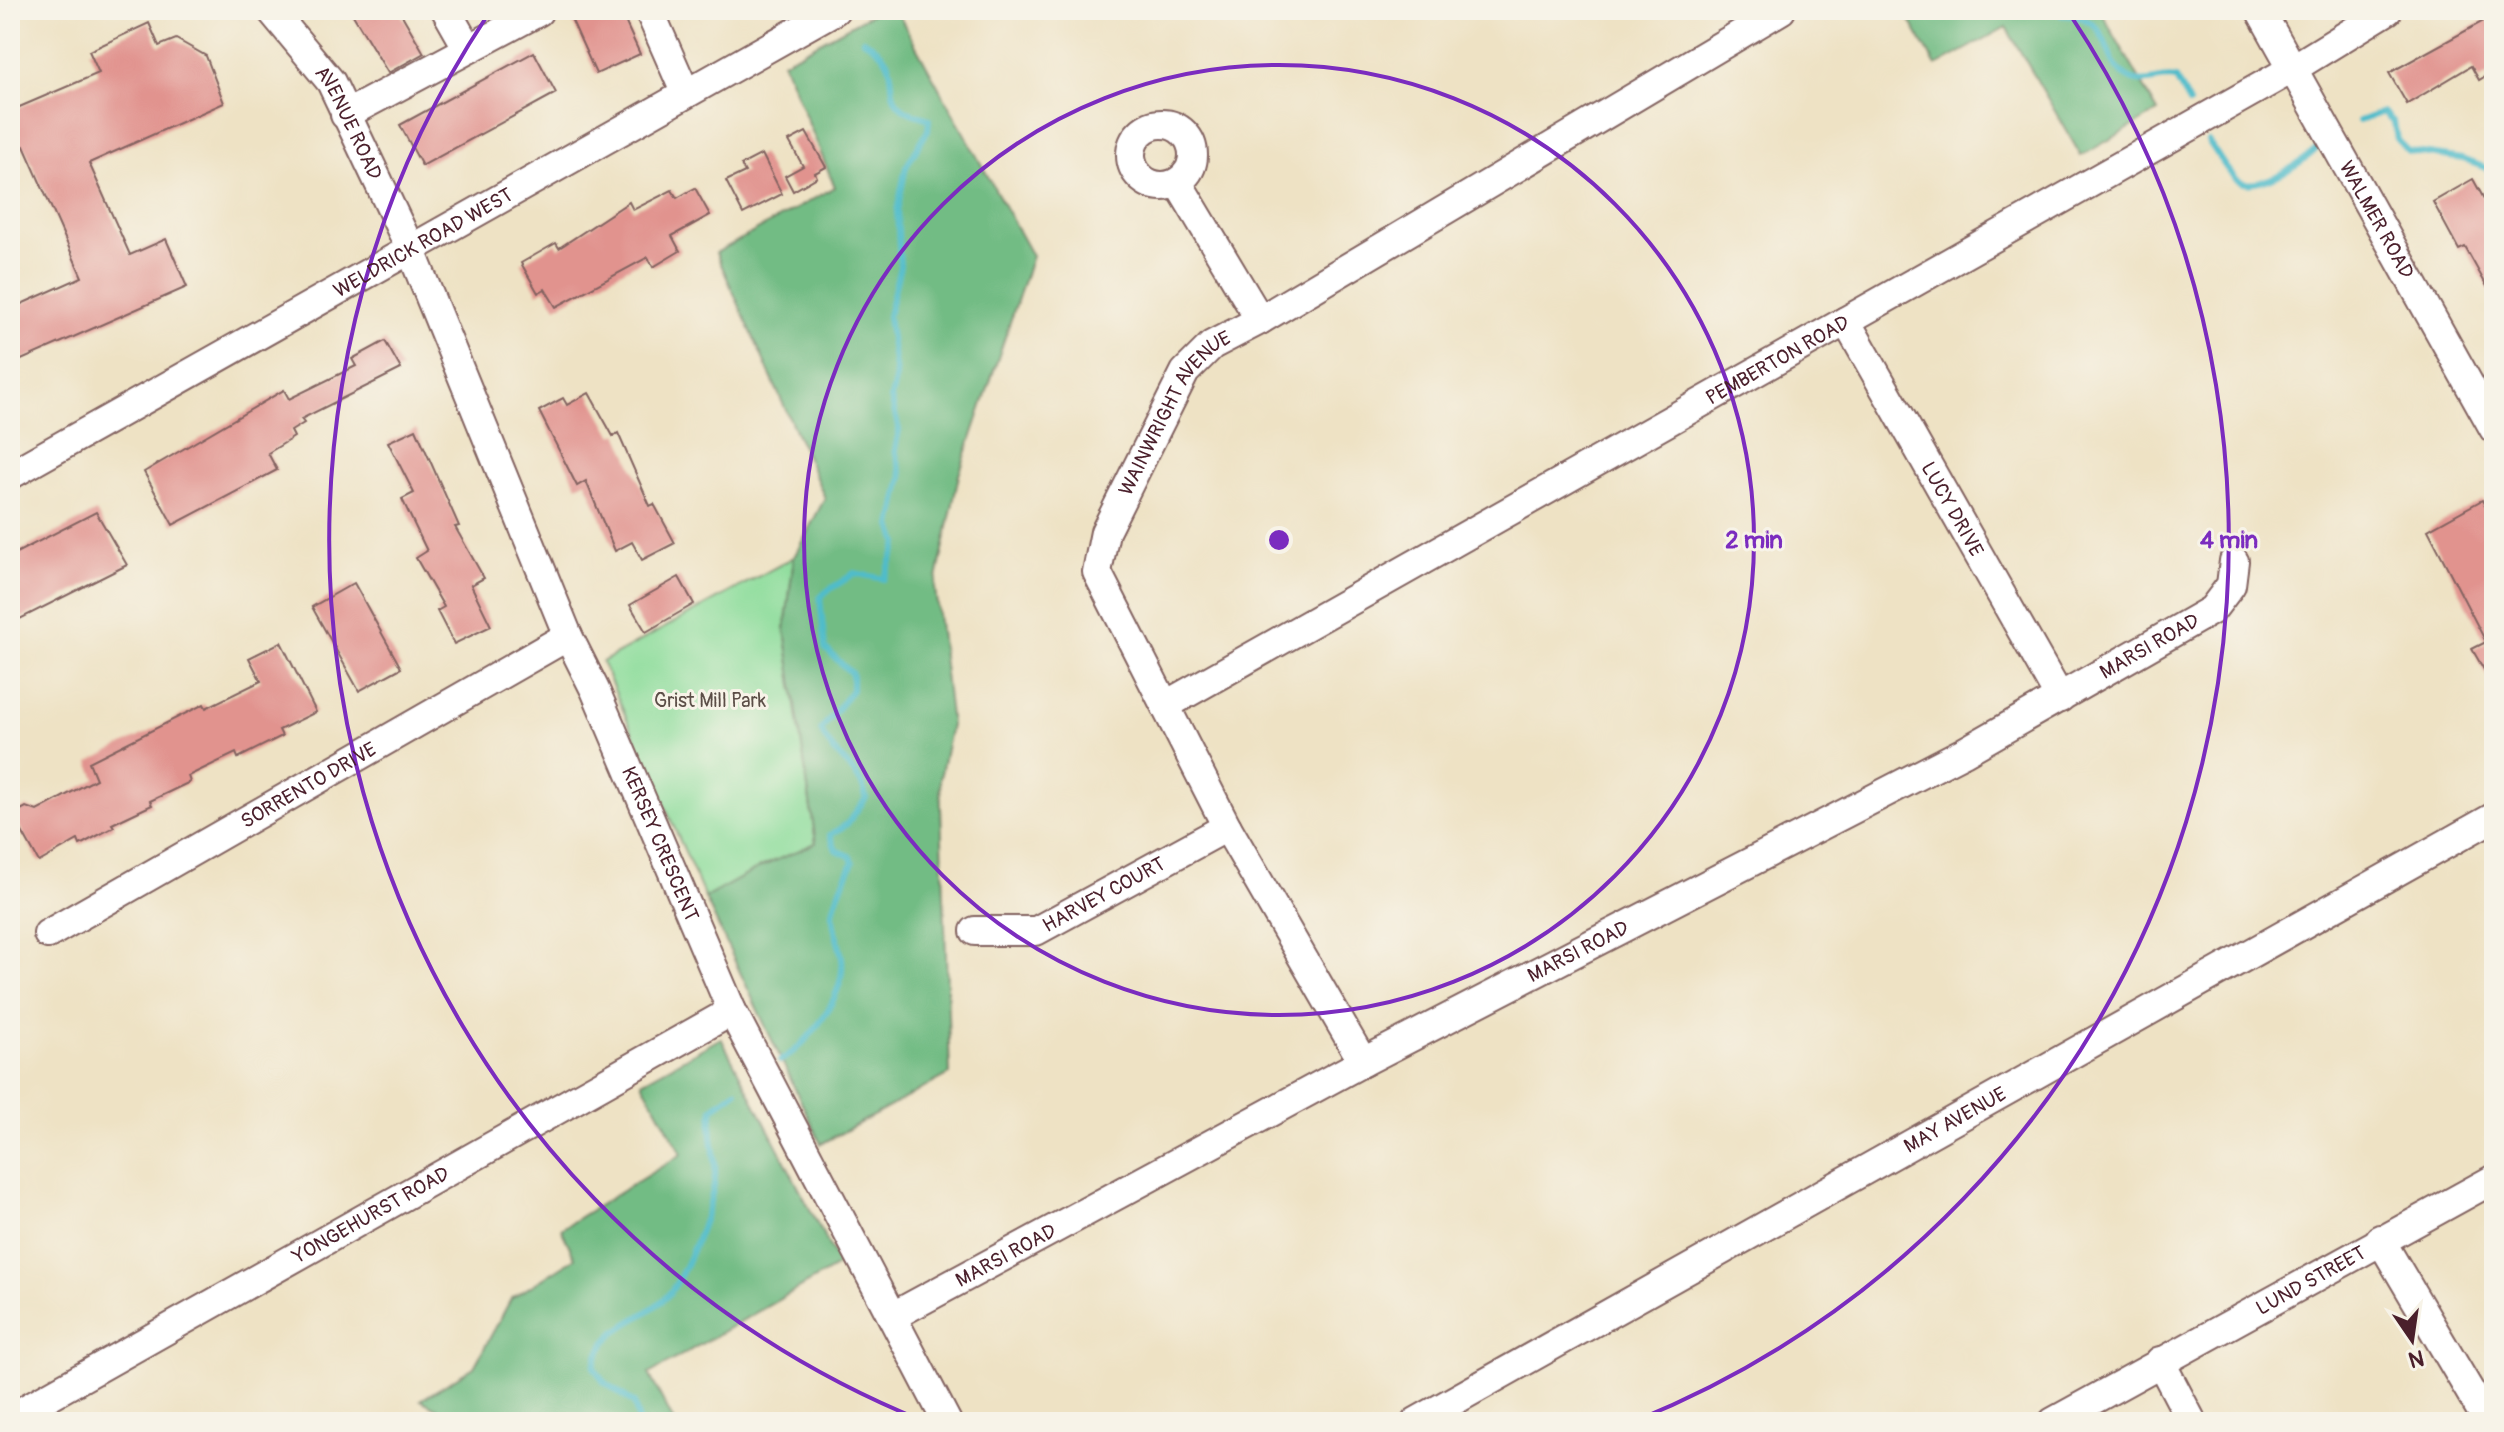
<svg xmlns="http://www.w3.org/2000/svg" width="2504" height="1432" font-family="Pangolin,sans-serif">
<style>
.green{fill:#8edd9c;stroke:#6c7e64;stroke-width:2}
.forest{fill:#72bc84;stroke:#5e6e58;stroke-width:2}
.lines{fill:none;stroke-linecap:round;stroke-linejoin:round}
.stream{stroke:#50bcca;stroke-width:6}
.building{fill:#e1938e}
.minor-casing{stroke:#836361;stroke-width:32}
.minor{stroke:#fff;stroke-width:28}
.ring{fill:none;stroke:#7b2cbf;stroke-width:4}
.labels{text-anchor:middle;stroke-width:6;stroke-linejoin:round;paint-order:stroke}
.street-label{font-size:20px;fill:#4a1f2b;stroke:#f7f3e8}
.park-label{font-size:20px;fill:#5b4e47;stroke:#f7f3e8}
.centre{fill:#7b2cbf;stroke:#f7f3e8;stroke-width:4}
.ring-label{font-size:24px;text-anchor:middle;font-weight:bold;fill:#7b2cbf;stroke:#f7f3e8;stroke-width:6;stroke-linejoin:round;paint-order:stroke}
</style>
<rect width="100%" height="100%" fill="#f7f3e8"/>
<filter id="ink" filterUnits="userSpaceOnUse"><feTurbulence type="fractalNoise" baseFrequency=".0125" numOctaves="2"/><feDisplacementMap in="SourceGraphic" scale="16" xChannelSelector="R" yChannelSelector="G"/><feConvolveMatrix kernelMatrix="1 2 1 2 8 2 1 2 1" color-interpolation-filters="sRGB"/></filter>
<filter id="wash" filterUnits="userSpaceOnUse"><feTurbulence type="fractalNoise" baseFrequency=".006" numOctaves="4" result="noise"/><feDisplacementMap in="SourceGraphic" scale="32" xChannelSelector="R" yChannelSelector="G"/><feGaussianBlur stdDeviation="1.8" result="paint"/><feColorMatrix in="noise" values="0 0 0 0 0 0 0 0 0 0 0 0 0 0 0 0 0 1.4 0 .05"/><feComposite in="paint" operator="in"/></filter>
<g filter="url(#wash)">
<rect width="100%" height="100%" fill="#eee2c4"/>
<polygon class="green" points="794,557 785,630 816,843 761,867 705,898 602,662"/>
<g class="forest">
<polygon points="879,10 896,10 1032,256 959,475 935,588 951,725 940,778 950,1074 821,1144 705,898 761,867 816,843 785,630 794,557 825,498 716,253 835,187 783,62"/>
<polygon points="1904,10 2100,10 2158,112 2081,156 2006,27 1936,66"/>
<polygon points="721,1038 839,1265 649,1374 674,1422 461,1422 421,1400 474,1367 511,1299 575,1258 561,1229 682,1154 642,1082"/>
</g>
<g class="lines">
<g class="stream">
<path d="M2059 10 2061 15C2116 16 2098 58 2127 77 2144 88 2159 75 2176 79L2189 104"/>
<polyline points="2359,121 2383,112 2394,122 2397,140 2408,151 2463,159 2494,171"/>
<path d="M2208 141C2217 152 2227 174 2239 181 2258 192 2305 162 2317 148"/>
<path d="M780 1061C810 1043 846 995 842 958 840 944 832 928 833 914 834 898 847 877 853 862L850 856 836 850 830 835 847 824 866 798C862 770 831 756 821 730L852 690V674L825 648 820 598C830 586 843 583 854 573L884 579 898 543 892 526 902 476 895 450 899 430 891 398 896 376 888 316 900 266 897 211 906 167 928 130 929 119C921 116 910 114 904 109 879 92 909 63 863 40"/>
<path d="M639 1422 634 1403 603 1381 594 1367C606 1322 640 1324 667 1296 684 1278 714 1201 715 1176 717 1152 708 1137 713 1108L736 1091"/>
</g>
</g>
<g id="blocks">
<g class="building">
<polygon points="350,10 399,10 424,53 388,73"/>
<polygon points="577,10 620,10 640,54 596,74 569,14"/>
<polygon points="2487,19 2494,31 2494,71 2479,80 2471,66 2407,104 2389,73"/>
<polygon points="149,23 159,46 176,39 206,56 224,103 89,163 130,255 166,239 187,287 10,365 10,309 82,277 24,146 18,149 10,130 10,111 99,73 89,51"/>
<polygon points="534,52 556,93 422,166 400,125"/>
<polygon points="806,132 826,167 815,173 817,177 793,191 785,176 803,166 789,141"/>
<polygon points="762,154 782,194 743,214 726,181 745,172 741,165"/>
<polygon points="2473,179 2494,217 2494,299 2465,247 2459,250 2433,202"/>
<polygon points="695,188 710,215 672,236 680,251 653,267 648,257 556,307 545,289 538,293 521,263 556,243 559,248 629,202 633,210 672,190 677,198"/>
<polygon points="385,341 401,369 301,419 304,423 291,431 294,437 268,453 277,470 173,525 144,472 284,390 289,399 356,366 352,359"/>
<polygon points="589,393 613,436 618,433 650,506 654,504 675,543 642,560 632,542 615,551 586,481 577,486 539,411 563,398 567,405"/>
<polygon points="416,429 459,526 455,527 484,578 471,585 491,626 454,644 437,611 444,607 416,558 427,551 402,499 414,493 388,442"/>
<polygon points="2482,500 2494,521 2494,687 2472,649 2486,642 2428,530"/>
<polygon points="96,512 127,565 10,624 10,556"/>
<polygon points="679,577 694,604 646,632 630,605"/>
<polygon points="354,583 401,668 359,691 312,607"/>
<polygon points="281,642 316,712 279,730 282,736 238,758 236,753 188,776 190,782 150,801 152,805 112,824 114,827 80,845 78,840 39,862 15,819 15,813 26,807 37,811 96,779 89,762 204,704 206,708 261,681 249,658"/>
</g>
</g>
</g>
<g filter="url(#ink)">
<use href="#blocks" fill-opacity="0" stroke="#836361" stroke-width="2"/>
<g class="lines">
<defs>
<g id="minor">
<path id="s1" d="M271 10 331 82 410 248 568 636 595 690 732 1011 947 1422"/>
<polyline points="446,10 467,47"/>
<polyline points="649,10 685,92"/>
<path id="s2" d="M2260 10 2494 429"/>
<polyline points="345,115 538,12"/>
<circle cx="1162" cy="155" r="31"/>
<polyline points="1178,183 1260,320"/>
<path id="s3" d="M1846 321 2060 698"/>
<path id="s4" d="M10 475 835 10"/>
<path id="s5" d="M1166 705 2292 69 2388 10"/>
<path id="s6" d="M975 931H1036L1227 827"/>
<path id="s7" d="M48 934 568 636"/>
<path id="s8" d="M1363 1062 1227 827 1097 572 1105 532 1185 372 1212 345 1260 320 1781 10"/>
<polyline points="2380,1239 2488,1422"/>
<path id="s9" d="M893 1316 1363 1062 1964 752 2212 610 2231 585 2234 561"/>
<polyline points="2160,1361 2192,1422"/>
<path id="s10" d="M10 1418 732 1011"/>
<path id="s11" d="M1416 1422 2494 817"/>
<path id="s12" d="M2053 1422 2494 1179"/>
</g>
</defs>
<use href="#minor" class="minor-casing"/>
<use href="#minor" class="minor"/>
</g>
</g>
<g class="ring">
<circle cx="1279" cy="540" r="475"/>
<path d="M923 1421A950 950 0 0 1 487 16M2071 16A950 950 0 0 1 1635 1421"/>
</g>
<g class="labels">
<g class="street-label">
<text dy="7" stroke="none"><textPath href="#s1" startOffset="138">AVENUE ROAD</textPath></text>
<text dy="7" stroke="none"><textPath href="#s2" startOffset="240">WALMER ROAD</textPath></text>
<text dy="7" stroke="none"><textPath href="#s4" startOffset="474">WELDRICK ROAD WEST</textPath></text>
<text dy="7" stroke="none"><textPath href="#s5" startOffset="702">PEMBERTON ROAD</textPath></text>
<text dy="7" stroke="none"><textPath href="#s8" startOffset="738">WAINWRIGHT AVENUE</textPath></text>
<text dy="7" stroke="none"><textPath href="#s3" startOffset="216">LUCY DRIVE</textPath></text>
<text dy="7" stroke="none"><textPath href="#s9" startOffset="1424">MARSI ROAD</textPath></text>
<text dy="7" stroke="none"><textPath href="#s7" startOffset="300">SORRENTO DRIVE</textPath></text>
<text dy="7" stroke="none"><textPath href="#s1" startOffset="924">KERSEY CRESCENT</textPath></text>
<text dy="7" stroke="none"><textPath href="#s6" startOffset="138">HARVEY COURT</textPath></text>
<text dy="7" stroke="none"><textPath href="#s9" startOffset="776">MARSI ROAD</textPath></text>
<text dy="7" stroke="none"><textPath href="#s11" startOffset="618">MAY AVENUE</textPath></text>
<text dy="7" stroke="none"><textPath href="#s10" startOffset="414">YONGEHURST ROAD</textPath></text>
<text dy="7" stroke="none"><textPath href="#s9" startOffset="128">MARSI ROAD</textPath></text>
<text dy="7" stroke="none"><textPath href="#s12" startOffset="294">LUND STREET</textPath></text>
</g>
<g class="park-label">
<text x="710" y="707">Grist Mill Park</text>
</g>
</g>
<circle cx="1279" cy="540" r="12" class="centre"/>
<g class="ring-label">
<text x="1754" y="548">2 min</text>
<text x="2229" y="548">4 min</text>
</g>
<rect width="2504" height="1432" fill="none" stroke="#f7f3e8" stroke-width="40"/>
<g transform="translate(2412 1340) rotate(167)" stroke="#f7f3e8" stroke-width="6" paint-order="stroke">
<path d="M0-6L14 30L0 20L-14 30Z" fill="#4a1f2b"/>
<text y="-12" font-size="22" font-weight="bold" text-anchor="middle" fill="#4a1f2b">N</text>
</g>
</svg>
